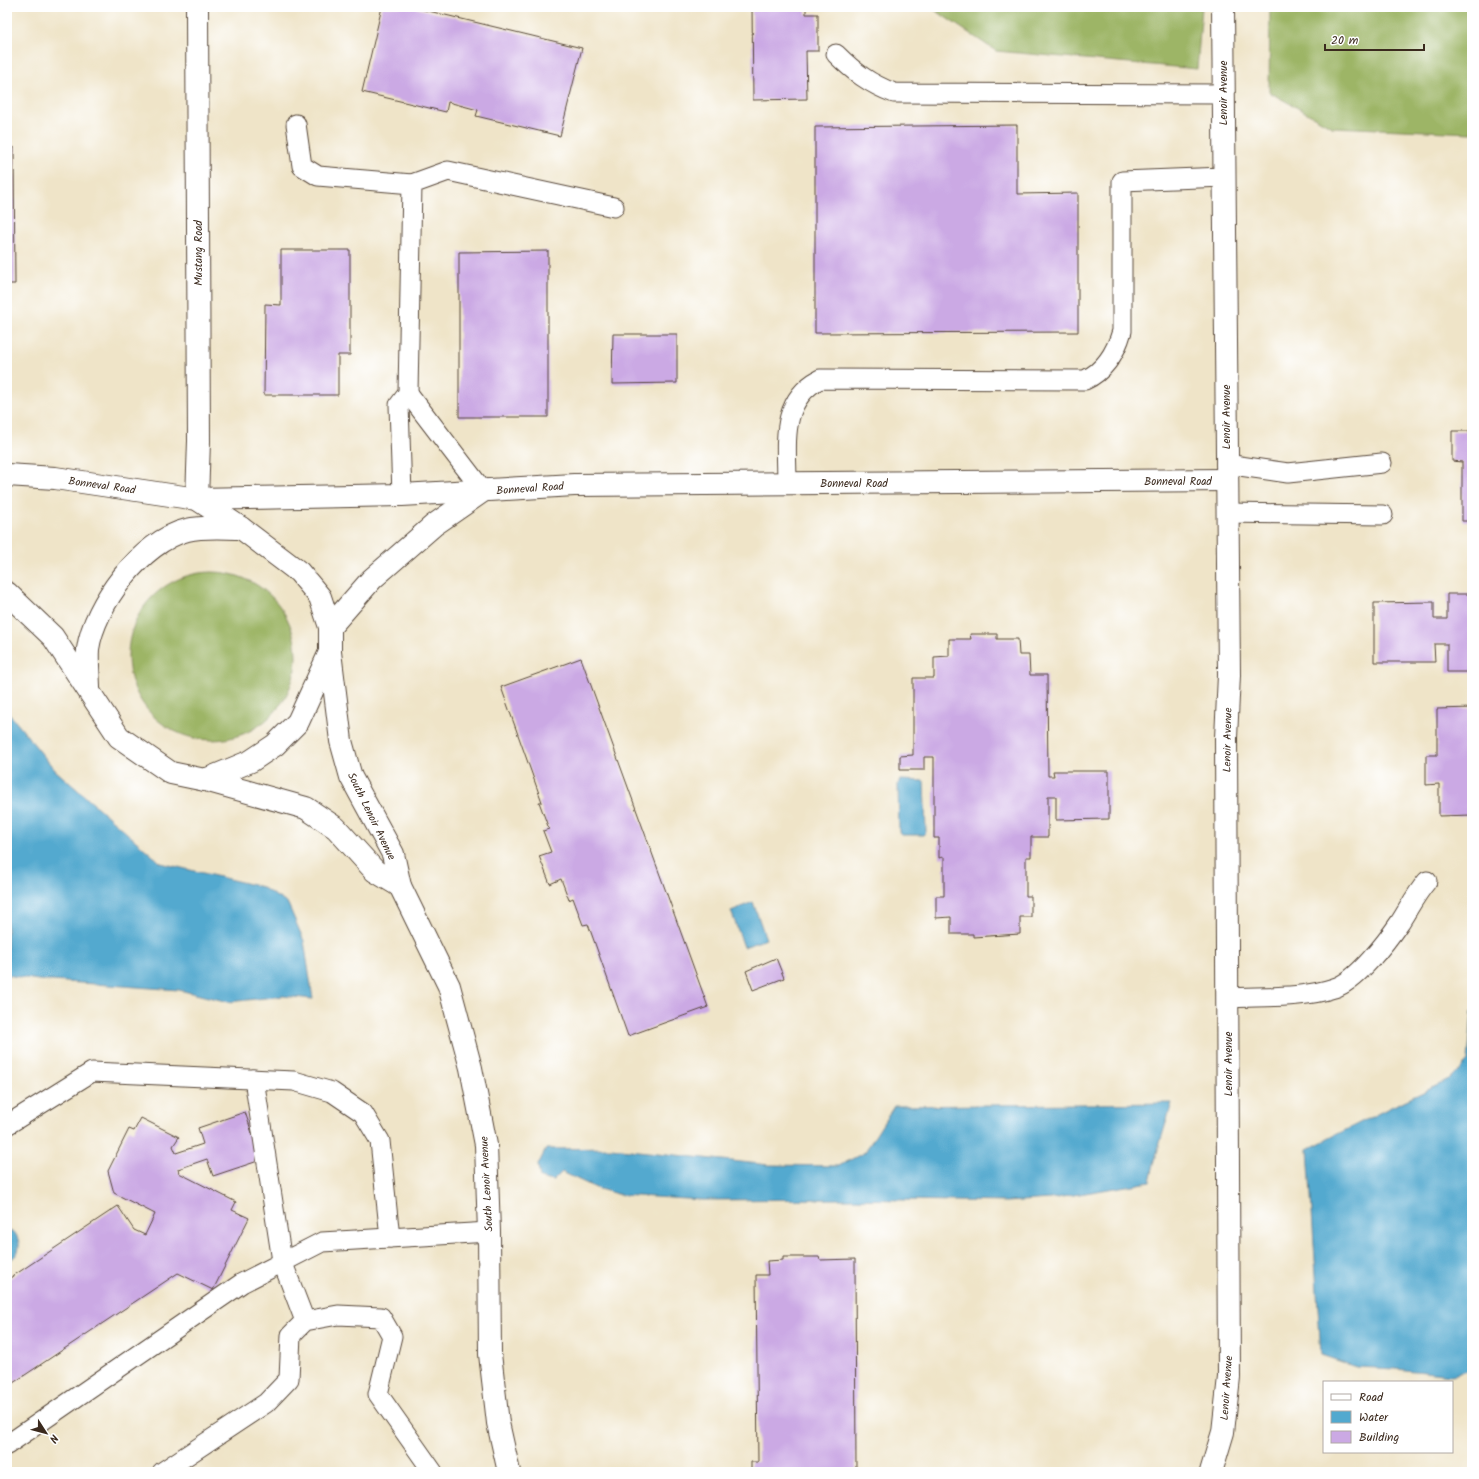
<svg xmlns="http://www.w3.org/2000/svg" width="1479" height="1479" font-family="Kalam,sans-serif">
<style>
.forest{fill:#9db566;stroke:#6c7042}
.water{fill:#52a9cf;stroke:#466a76}
.building{fill:#cba9e4}
.lines{fill:none;stroke-linecap:round;stroke-linejoin:round}
.lane-casing{stroke:#564638;stroke-width:21}
.street-casing{stroke:#564638;stroke-width:24}
.lane{stroke:#fff;stroke-width:19}
.street{stroke:#fff;stroke-width:22}
.labels{text-anchor:middle;stroke-width:3;stroke-linejoin:round;paint-order:stroke}
.street-label{font-size:11px;fill:#3b2a1e;stroke:#fff}
</style>
<rect width="100%" height="100%" fill="#fff"/>
<filter id="ink" filterUnits="userSpaceOnUse"><feTurbulence type="fractalNoise" baseFrequency=".025" numOctaves="2"/><feDisplacementMap in="SourceGraphic" scale="8" xChannelSelector="R" yChannelSelector="G"/><feConvolveMatrix kernelMatrix="1 2 1 2 8 2 1 2 1" color-interpolation-filters="sRGB"/></filter>
<filter id="wash" filterUnits="userSpaceOnUse"><feTurbulence type="fractalNoise" baseFrequency=".012" numOctaves="4" result="noise"/><feDisplacementMap in="SourceGraphic" scale="16" xChannelSelector="R" yChannelSelector="G"/><feGaussianBlur stdDeviation="0.9" result="paint"/><feColorMatrix in="noise" values="0 0 0 0 0 0 0 0 0 0 0 0 0 0 0 0 0 1.4 0 .05"/><feComposite in="paint" operator="in"/></filter>
<g filter="url(#wash)">
<rect width="100%" height="100%" fill="#efe4c8"/>
<g class="forest">
<polygon points="930,7 1202,7 1197,69 996,51"/>
<polygon points="1270,7 1472,7 1472,133 1332,127 1269,92"/>
<circle cx="212" cy="656" r="84"/>
</g>
<g class="water">
<polygon points="7,711 55,770 161,863 262,887 288,904 304,941 313,999 283,996 229,1002 179,990 38,980 7,975"/>
<polygon points="900,780 924,781 926,832 923,835 901,835 899,832 898,784"/>
<polygon points="753,902 766,939 744,947 731,911"/>
<polygon points="1472,1011 1472,1370 1452,1375 1396,1369 1357,1367 1321,1355 1308,1149 1389,1108 1449,1080 1468,1061"/>
<polygon points="1172,1103 1156,1156 1150,1182 1050,1199 1007,1202 851,1199 703,1200 621,1195 596,1188 562,1172 553,1181 540,1178 538,1165 546,1149 611,1148 769,1165 839,1166 865,1152 894,1106"/>
<path d="M7 1230 15 1233C22 1244 20 1254 9 1261H7Z"/>
</g>
<g id="blocks">
<g class="building">
<polygon points="382,7 412,7 582,48 560,136 476,116 478,110 448,102 446,112 362,92"/>
<polygon points="752,7 806,7 806,14 818,14 818,51 806,51 807,99 753,100"/>
<polygon points="1017,125 1017,194 1078,193 1078,332 815,333 815,127"/>
<polygon points="14,147 15,284 7,284 7,148"/>
<polygon points="281,250 350,250 350,355 338,355 338,395 264,395 265,304 281,305"/>
<polygon points="548,251 548,417 459,417 459,252"/>
<polygon points="613,334 677,334 677,383 612,384"/>
<polygon points="1452,431 1472,431 1472,521 1462,521 1462,462 1452,461"/>
<polygon points="1447,594 1472,594 1472,672 1447,672 1447,644 1434,644 1435,662 1374,662 1374,603 1434,602 1434,619 1447,619"/>
<polygon points="970,634 997,634 997,639 1018,639 1019,655 1029,655 1030,675 1047,675 1048,776 1054,776 1053,771 1109,771 1109,819 1056,820 1056,796 1048,796 1048,837 1031,837 1031,857 1026,857 1026,896 1031,896 1031,917 1020,917 1020,934 973,937 973,934 951,934 951,917 936,918 936,896 944,896 944,857 939,858 939,838 934,838 934,757 924,757 924,770 900,770 900,756 913,755 913,678 934,678 934,657 949,656 949,639 971,639"/>
<polygon points="581,658 708,1007 628,1036 588,924 583,925 573,898 569,900 561,879 550,884 539,856 551,852 543,831 549,829 539,802 542,802 501,687"/>
<polygon points="1472,708 1472,815 1439,816 1439,784 1426,785 1426,755 1437,755 1437,709"/>
<polygon points="776,958 784,978 753,990 746,971"/>
<polygon points="245,1112 261,1160 213,1176 207,1159 178,1169 179,1173 236,1202 232,1210 249,1218 213,1290 178,1273 7,1387 7,1280 118,1206 134,1230 145,1235 155,1214 114,1193 108,1171 129,1129 134,1131 141,1118 179,1137 173,1146 176,1153 203,1144 198,1128"/>
<polygon points="783,1257 819,1257 820,1260 855,1259 856,1472 751,1472 751,1462 758,1462 756,1275 768,1275 767,1261 783,1260"/>
</g>
</g>
</g>
<g filter="url(#ink)">
<use href="#blocks" fill-opacity="0" stroke="#564638" stroke-width="1"/>
<g class="lines">
<defs>
<g id="lane">
<path d="M836 54C854 72 870 84 894 93L1223 94"/>
<polyline points="296,124 302,166 318,176 412,184"/>
<polyline points="408,393 483,491"/>
<polyline points="1226,464 1288,473 1382,463"/>
<path d="M787 483C787 444 779 401 820 379L1085 380C1106 370 1116 352 1122 331V181L1224 177"/>
<polyline points="402,495 399,405 408,393 412,184 448,171 614,207"/>
<polyline points="1227,513 1383,515"/>
<path d="M1228 998C1262 996 1301 999 1334 988 1356 982 1387 941 1400 922 1409 908 1416 894 1427 881"/>
<polyline points="254,1079 282,1261 305,1321"/>
<polyline points="7,1125 92,1072 294,1081 332,1092 363,1113 380,1141 390,1238"/>
<polyline points="7,1445 242,1283 322,1242 489,1232"/>
<polyline points="162,1472 266,1403 289,1379 291,1335 305,1321 338,1315 381,1317 392,1336 378,1394 433,1472"/>
</g>
<g id="street">
<polyline points="197,7 199,441 197,499 402,495 574,485 1226,480"/>
<polyline points="7,475 55,478 197,499 241,528 299,572 320,597 330,627 330,652 298,722 275,745 251,761 205,780 171,773 119,737 53,637 7,593"/>
<polyline points="330,627 372,579 434,525 483,491"/>
<polyline points="330,652 341,741 351,777 393,854 400,886 449,986 471,1068 486,1145 489,1232 490,1354 498,1423 509,1472"/>
<path d="M89 689C89 676 87 662 88 649 94 605 142 541 187 530 204 526 224 528 241 528"/>
<polyline points="205,780 306,808 336,828 375,871 400,886"/>
<polyline points="1211,1472 1223,1432 1229,1377 1226,738 1229,675 1223,7"/>
</g>
</defs>
<use href="#lane" class="lane-casing"/>
<use href="#street" class="street-casing"/>
<use href="#lane" class="lane"/>
<use href="#street" class="street"/>
</g>
</g>
<g class="labels">
<g class="street-label">
<text transform="translate(1223 93) rotate(-90)" y="4">Lenoir Avenue</text>
<text transform="translate(198 253) rotate(-90)" y="4">Mustang Road</text>
<text transform="translate(1226 417) rotate(-90)" y="4">Lenoir Avenue</text>
<text x="1178" y="485">Bonneval Road</text>
<text x="854" y="487">Bonneval Road</text>
<text transform="translate(102 485) rotate(8)" y="4">Bonneval Road</text>
<text transform="translate(530 488) rotate(-4)" y="4">Bonneval Road</text>
<text transform="translate(1227 740) rotate(-89)" y="4">Lenoir Avenue</text>
<text transform="translate(372 816) rotate(64)" y="4">South Lenoir Avenue</text>
<text transform="translate(1228 1064) rotate(-90)" y="4">Lenoir Avenue</text>
<text transform="translate(486 1184) rotate(-93)" y="4">South Lenoir Avenue</text>
<text transform="translate(1226 1388) rotate(-86)" y="4">Lenoir Avenue</text>
</g>
</g>
<rect width="1479" height="1479" fill="none" stroke="#fff" stroke-width="24"/>
<rect x="1323" y="1381" width="130" height="72" fill="#ffffff" stroke="#b1aaa5"/>
<rect x="1331" y="1394" width="20" height="6" fill="#ffffff" stroke="#b1aaa5"/>
<text x="1359" y="1401" font-size="12" fill="#3b2a1e">Road</text>
<rect x="1331" y="1411" width="20" height="12" fill="#52a9cf" stroke="#b1aaa5"/>
<text x="1359" y="1421" font-size="12" fill="#3b2a1e">Water</text>
<rect x="1331" y="1431" width="20" height="12" fill="#cba9e4" stroke="#b1aaa5"/>
<text x="1359" y="1441" font-size="12" fill="#3b2a1e">Building</text>
<g transform="translate(46 1433) rotate(126)" stroke="#ffffff" stroke-width="3" paint-order="stroke">
<path d="M0-3L7 15L0 10L-7 15Z" fill="#3b2a1e"/>
<text y="-6" font-size="11" font-weight="bold" text-anchor="middle" fill="#3b2a1e">N</text>
</g>
<path d="M1325 44v6h99v-6" fill="none" stroke="#3b2a1e" stroke-width="2"/>
<text x="1331" y="44" font-size="12" fill="#3b2a1e" stroke="#ffffff" stroke-width="3" paint-order="stroke">20 m</text>
</svg>
